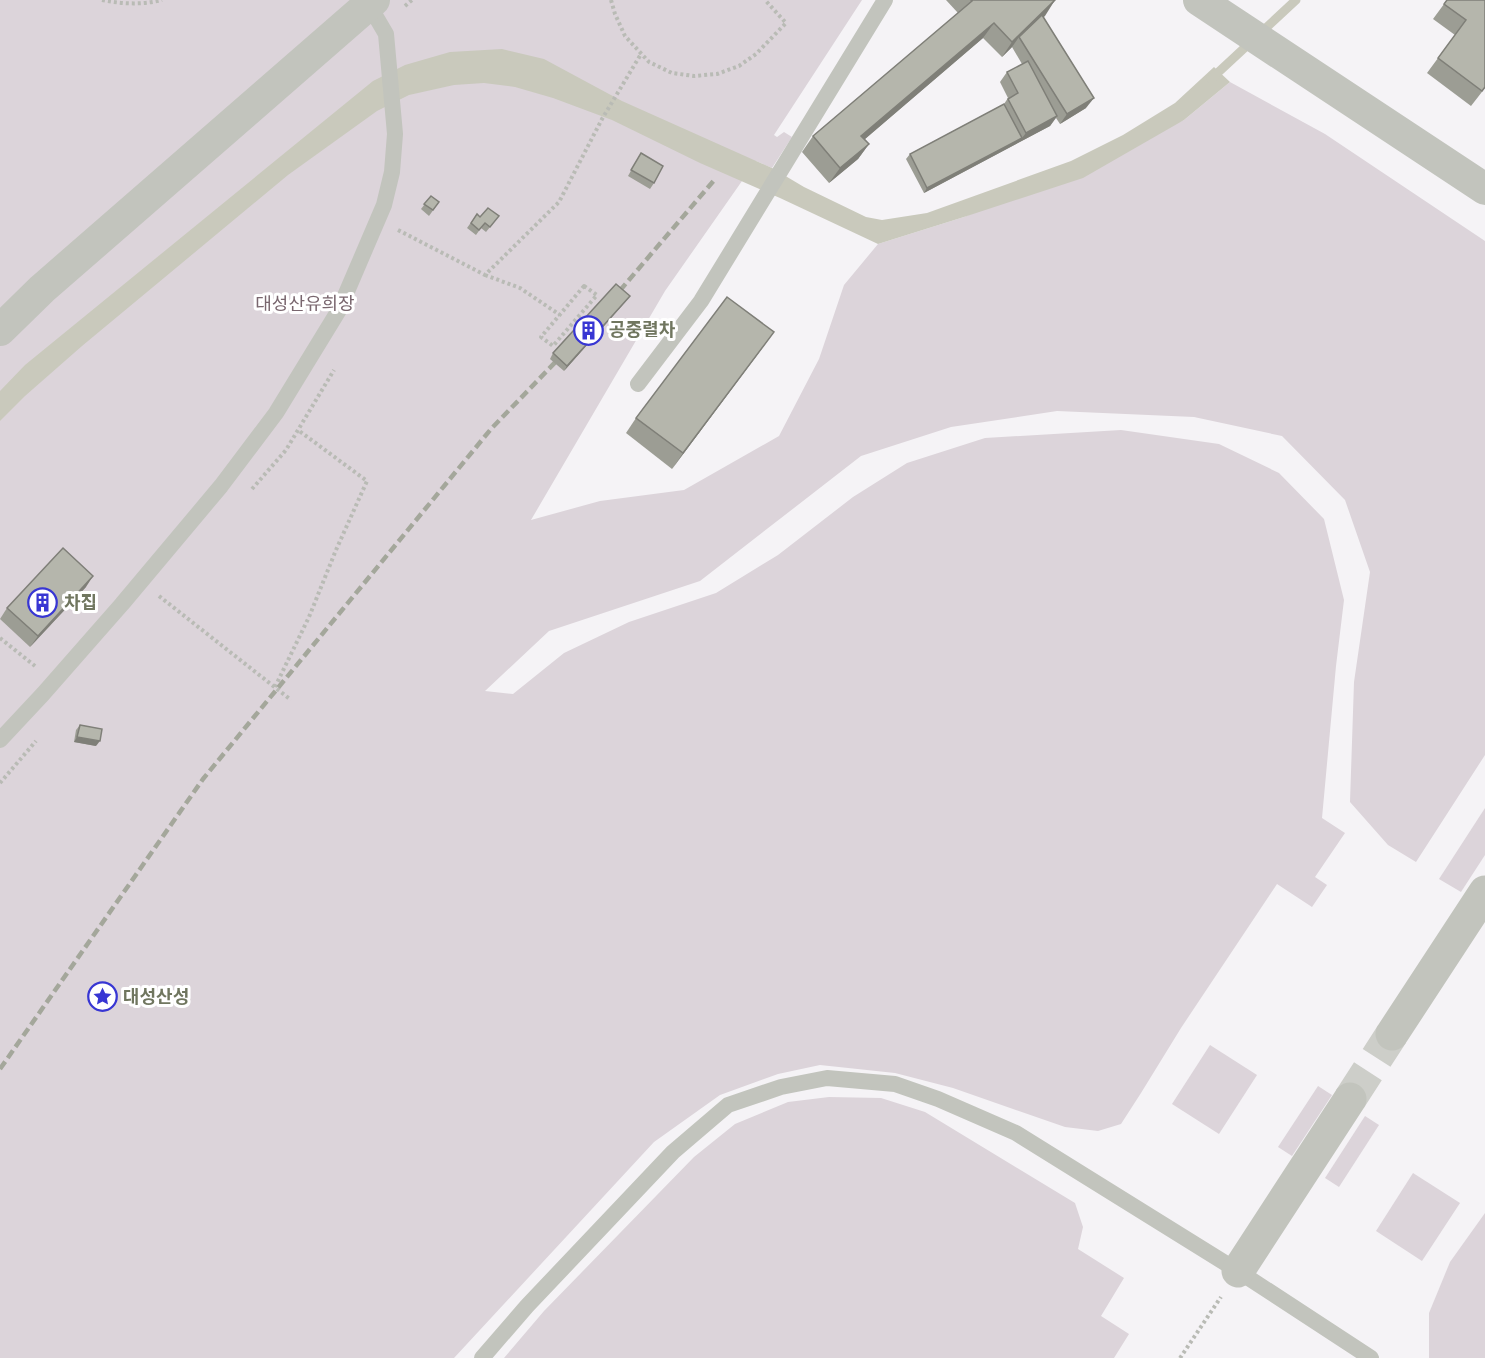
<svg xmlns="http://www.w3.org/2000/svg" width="1485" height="1358" font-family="'PT Sans Narrow','Noto Sans KR',sans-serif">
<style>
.green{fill:#dcd4da}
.water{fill:#c9c9bc}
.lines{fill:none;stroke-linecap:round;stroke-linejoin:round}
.stream{stroke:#c9c9bc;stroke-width:9}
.tertiary-tunnel{stroke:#cdcec9;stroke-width:33;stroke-dasharray:33 16;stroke-linecap:butt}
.path{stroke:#b9bbb5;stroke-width:4;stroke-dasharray:3 3;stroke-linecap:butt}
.service{stroke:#c2c4bd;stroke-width:16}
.minor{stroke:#c2c4bd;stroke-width:32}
.tertiary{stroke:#c2c4bd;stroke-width:33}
.rail{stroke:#a4a79b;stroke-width:4.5;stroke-dasharray:9 4.5;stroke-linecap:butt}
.wall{fill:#9c9d94}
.shaded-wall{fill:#7f7f78}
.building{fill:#b5b6ac;stroke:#7f7f78;stroke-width:1.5}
.labels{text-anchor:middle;stroke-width:6;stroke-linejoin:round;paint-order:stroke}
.park-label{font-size:18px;fill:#79666e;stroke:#fff}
.poi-label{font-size:18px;font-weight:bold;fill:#70765f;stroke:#fff;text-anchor:start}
</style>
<rect width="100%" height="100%" fill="#f5f3f6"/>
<g class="green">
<polygon points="0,0 862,0 774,135 777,137 784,132 792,137 772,168 756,161 665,291 531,520 600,501 684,490 779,436 819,359 844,285 878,244 964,217 1184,120 1230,82 1325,134 1485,241 1485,755 1416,862 1388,845 1350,802 1354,682 1370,572 1345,500 1282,436 1194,417 1057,411 951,427 861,456 700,581 549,631 485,691 513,694 564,653 629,622 716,593 778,555 853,497 907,463 985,438 1121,430 1219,444 1279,473 1324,519 1344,600 1336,666 1322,818 1345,833 1315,877 1327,885 1312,907 1277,884 1181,1028 1141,1093 1121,1124 1098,1131 1065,1127 953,1088 895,1073 820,1065 778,1074 720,1095 654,1142 454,1358 0,1358"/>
<polygon points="1485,808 1485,855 1461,892 1439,879"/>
<polygon points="1210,1045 1257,1075 1219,1134 1172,1104"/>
<polygon points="1318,1086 1332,1095 1292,1156 1278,1147"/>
<polygon points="829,1097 881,1098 925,1112 1075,1203 1083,1227 1078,1249 1124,1278 1101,1316 1129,1334 1114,1358 504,1358 544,1311 694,1157 735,1124 788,1102"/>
<polygon points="1365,1116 1379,1125 1339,1187 1325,1178"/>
<polygon points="1413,1173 1460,1203 1422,1261 1376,1231"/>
<polygon points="1485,1213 1485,1358 1429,1358 1429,1313 1450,1262"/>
</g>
<polygon class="water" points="502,49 544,59 622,101 772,168 804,187 866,217 882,220 927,213 1071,161 1123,135 1175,103 1214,67 1230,82 1184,120 1083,178 964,217 878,244 780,198 700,163 612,120 553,98 515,87 484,83 454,85 409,95 377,111 288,175 82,346 25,396 0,421 0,391 25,365 373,81 405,65 450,52"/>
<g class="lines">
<polyline class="stream" points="1211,79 1296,0"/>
<polyline class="tertiary-tunnel" points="1350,1099 1392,1034"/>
<g class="path">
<path d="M102 0C122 4 142 5 162 0"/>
<polyline points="611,0 615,14 625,36 649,62 672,73 694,76 717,74 739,66 756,54 786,23 765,0"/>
<polyline points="405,6 412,0"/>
<polyline points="398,230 485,275 559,202 602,119 641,54"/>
<polyline points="485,275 520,288 560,315"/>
<polygon points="584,286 597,295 553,346 541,337"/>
<polyline points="252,489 286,450 334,370"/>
<polyline points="159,596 291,700"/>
<polyline points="0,638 35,666"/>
<polyline points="275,687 309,617 336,550 367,481 298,430"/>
<polyline points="0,783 36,741"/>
<polyline points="1180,1358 1221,1297"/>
</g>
<g class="service">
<polyline points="638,384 701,301 885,0"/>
<polyline points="0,740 43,694 122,604 221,486 276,413 339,310 384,205 392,172 395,134 386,34 366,0"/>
<polyline points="482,1358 527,1306 673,1152 728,1105 781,1087 827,1078 895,1084 938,1099 1016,1133 1238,1271 1371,1358"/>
</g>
<g class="minor">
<polyline points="1199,0 1485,189"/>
<polyline points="0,330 42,289 374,0"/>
</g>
<g class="tertiary">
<polyline points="1392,1034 1485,892"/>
<polyline points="1238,1271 1350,1099"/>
</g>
<g class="rail">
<polyline points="611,301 716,178"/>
<polyline points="0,1069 203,779 491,429 567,350"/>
</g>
</g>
<g class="wall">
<polygon points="946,0 1055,0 1043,17 1086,108 1060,124 1056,118 1050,126 924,193 906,159 910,154 1004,104 1008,98 1000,82 1007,72 1022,64 1012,47 1002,57 983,38 865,139 869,144 858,159 829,183 802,152 813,136 958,13"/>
<polygon points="1447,0 1485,0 1485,88 1471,106 1427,73 1455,35 1433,19"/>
<polygon points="641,153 654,183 650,189 628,176"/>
<polygon points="431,196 439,202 429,216 421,209"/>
<polygon points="477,214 480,217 499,216 486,232 481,228 476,235 467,228"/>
<polygon points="626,301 564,371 550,359 553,353"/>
<polygon points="763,347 672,469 626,433 636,418"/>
<polygon points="86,587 30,647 0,619 7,608"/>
<polygon points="80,725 96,746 74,742 76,730"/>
</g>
<g class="shaded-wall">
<polygon points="1055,0 1045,16 1020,39 1019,37 1012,47 1002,57 1012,42"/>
<polygon points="994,23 983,38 851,151 861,136"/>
<polygon points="1094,98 1086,108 1060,124 1067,114"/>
<polygon points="1057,116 1050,126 924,193 927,188 1022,138 1026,133"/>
<polygon points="869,144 858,159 829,183 840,168"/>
<polygon points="630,296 626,301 564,371 567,366"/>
<polygon points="774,332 763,347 672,469 683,453"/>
<polygon points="93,576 86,587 30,647 38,636"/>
<polygon points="77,737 100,741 96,746 74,742"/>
</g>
<g class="building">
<polygon points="971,0 1055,0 1012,42 994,23 861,136 869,144 840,168 813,136 972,1"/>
<polygon points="1447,0 1485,0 1485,87 1482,91 1438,58 1466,20 1444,4"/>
<polygon points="1042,15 1094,98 1067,114 1019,37"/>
<polygon points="1028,61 1057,116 1026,133 1008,99 1018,93 1007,72"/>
<polygon points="1004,104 1022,138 927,188 910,154"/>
<polygon points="641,153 663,166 654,183 631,170"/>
<polygon points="431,196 439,202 433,210 424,204"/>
<polygon points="488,208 499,216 490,227 485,223 479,230 471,223 477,214 480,217"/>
<polygon points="616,284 630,296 567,366 553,353"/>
<polygon points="727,297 774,332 683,453 636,418"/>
<polygon points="63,548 93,576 38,636 7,608"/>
<polygon points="80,725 102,729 100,741 77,737"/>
</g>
<defs>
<symbol id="building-ring" viewBox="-11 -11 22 22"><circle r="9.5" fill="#fff" stroke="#3836d3" stroke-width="1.5"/><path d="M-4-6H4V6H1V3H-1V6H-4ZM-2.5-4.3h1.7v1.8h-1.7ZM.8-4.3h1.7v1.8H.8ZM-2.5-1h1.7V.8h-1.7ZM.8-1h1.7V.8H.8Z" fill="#3836d3"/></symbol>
<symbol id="sight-ring" viewBox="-11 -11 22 22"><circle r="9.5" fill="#fff" stroke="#3836d3" stroke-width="1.5"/><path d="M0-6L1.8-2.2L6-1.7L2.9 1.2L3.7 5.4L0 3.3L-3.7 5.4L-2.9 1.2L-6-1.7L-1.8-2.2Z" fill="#3836d3"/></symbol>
</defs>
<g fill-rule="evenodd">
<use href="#building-ring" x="572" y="314" width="33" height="33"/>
<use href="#building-ring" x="26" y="586" width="33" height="33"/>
<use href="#sight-ring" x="86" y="980" width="33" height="33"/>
</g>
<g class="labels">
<g class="park-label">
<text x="305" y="310">대성산유희장</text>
</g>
<g class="poi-label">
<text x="609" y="336">공중렬차</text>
<text x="64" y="609">차집</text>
<text x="123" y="1003">대성산성</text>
</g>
</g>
</svg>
